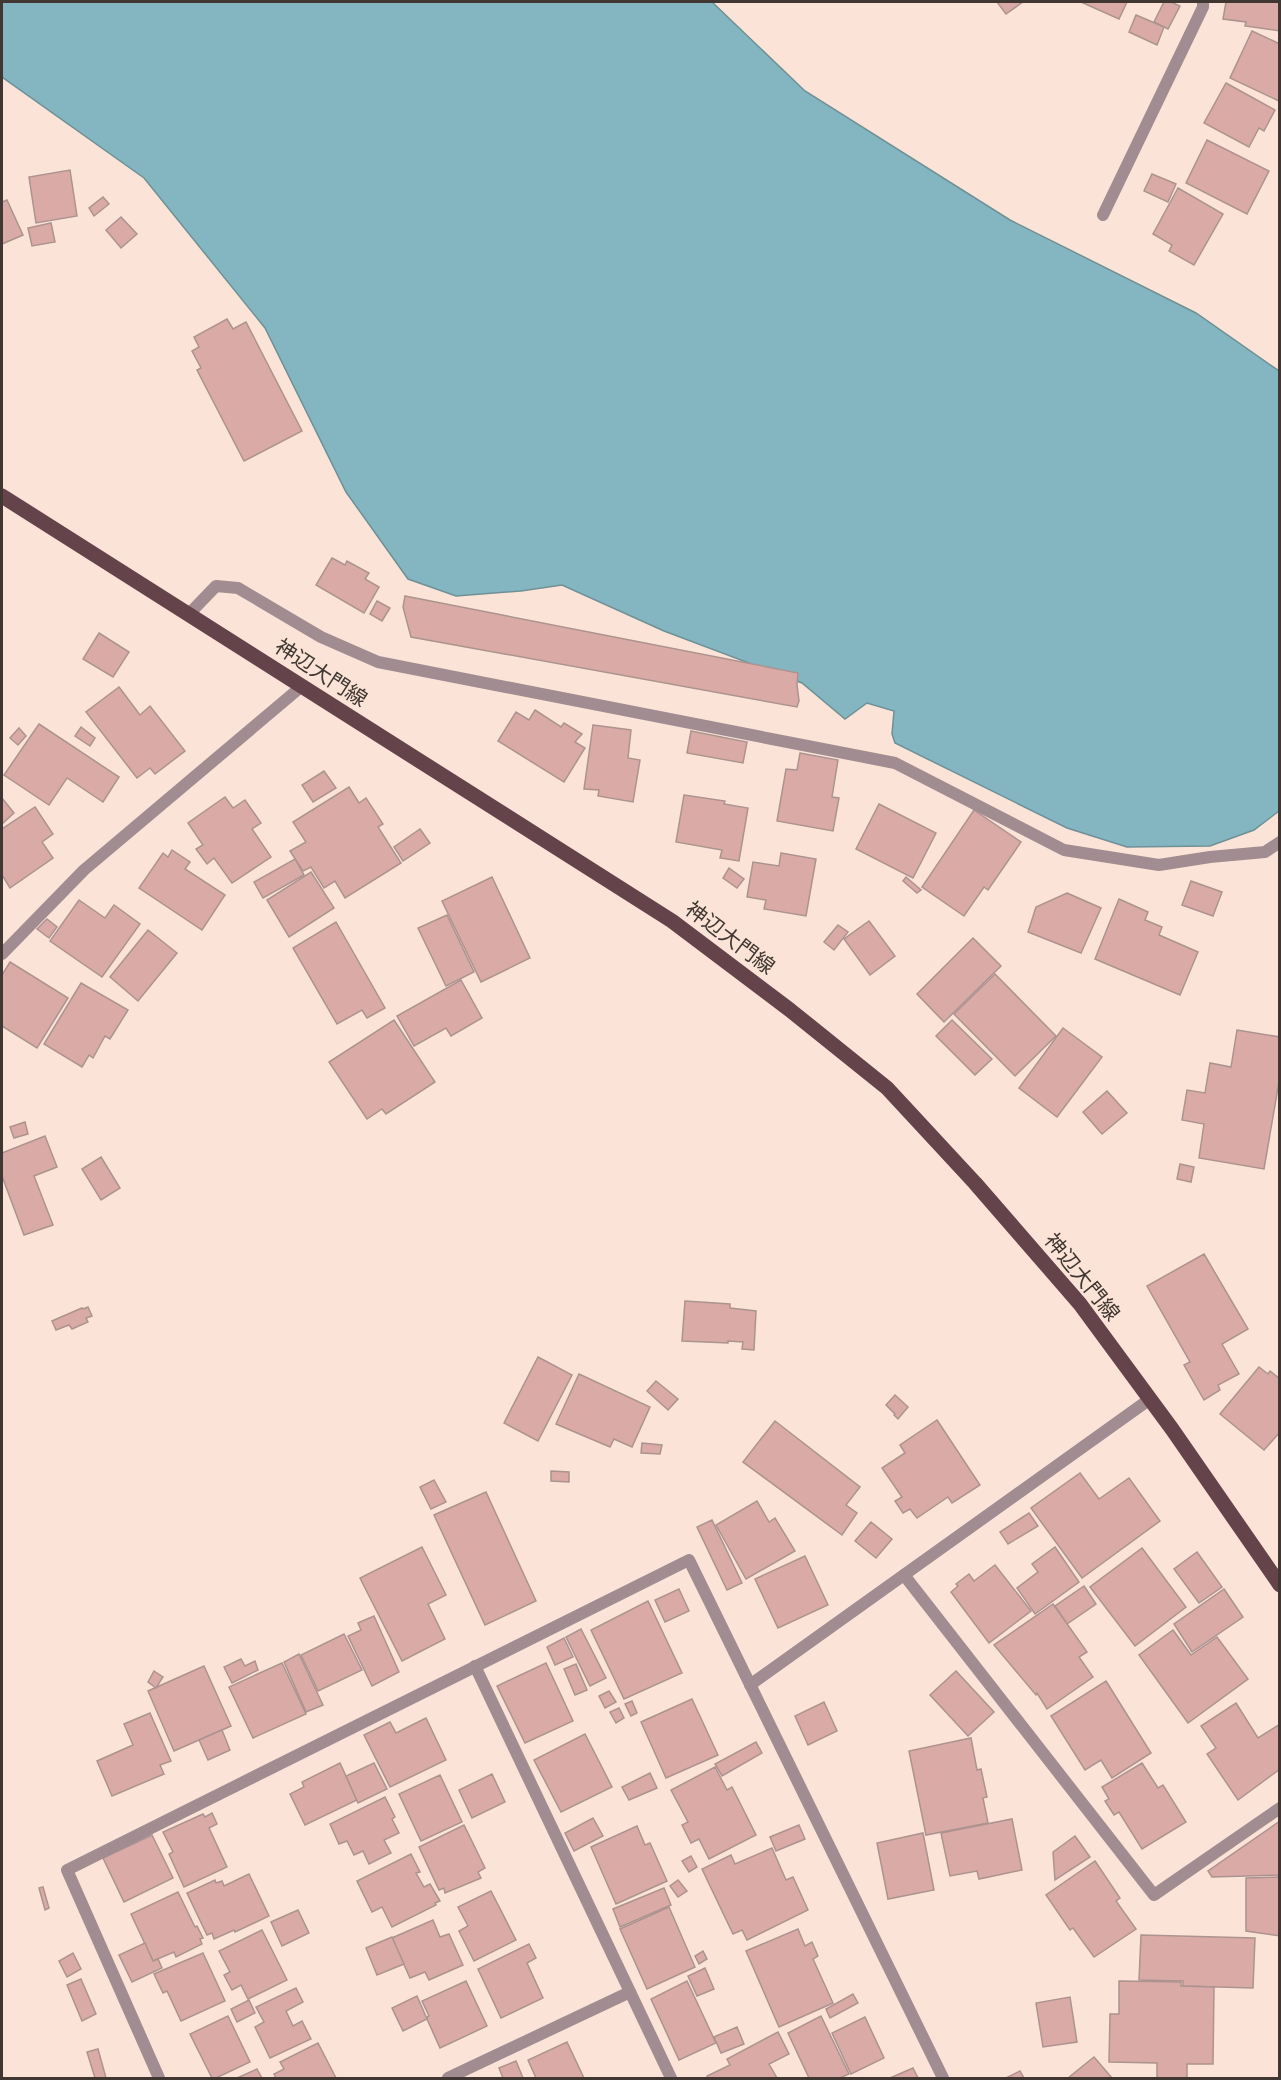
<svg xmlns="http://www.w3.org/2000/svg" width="1281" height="2080" font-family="Signika,'Noto Sans JP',sans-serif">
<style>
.water{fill:#83b6c1;stroke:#6f9096;stroke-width:1.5}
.building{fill:#daaba6;stroke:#ac9390;stroke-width:1.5}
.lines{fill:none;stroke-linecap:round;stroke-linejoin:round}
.minor{stroke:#a18d91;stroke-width:12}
.primary{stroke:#64434b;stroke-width:15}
.labels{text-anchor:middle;stroke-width:4.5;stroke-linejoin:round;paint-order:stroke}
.street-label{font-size:21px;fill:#403732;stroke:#fbe4d7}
</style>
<rect width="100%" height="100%" fill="#fbe4d7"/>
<polygon class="water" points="2,2 712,2 805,91 1010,220 1196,313 1279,371 1279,811 1254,830 1210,846 1127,847 1067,828 895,743 892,734 894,711 867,703 845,719 802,683 664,631 562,585 521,591 456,596 408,579 346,492 265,328 144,178 2,77"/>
<g class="building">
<polygon points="997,2 1023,2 1006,14"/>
<polygon points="1081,2 1127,2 1119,19"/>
<polygon points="1164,2 1171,2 1180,6 1168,29 1154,22"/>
<polygon points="1226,2 1280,2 1280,31 1245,26 1246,22 1223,19"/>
<polygon points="1136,15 1164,27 1157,45 1129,32"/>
<polygon points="1252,31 1280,44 1279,101 1230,78"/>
<polygon points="1226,83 1275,110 1264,131 1259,128 1249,147 1204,123"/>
<polygon points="1207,140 1269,171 1247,214 1186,183"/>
<polygon points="70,170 77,216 36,223 29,177"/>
<polygon points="1152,174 1176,184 1168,202 1144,191"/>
<polygon points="1178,188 1223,214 1194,265 1169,251 1172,245 1153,234"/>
<polygon points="103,197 109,204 94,216 89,208"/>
<polygon points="7,200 23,235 2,244 2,202"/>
<polygon points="121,217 137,234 121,248 106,230"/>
<polygon points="51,223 55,242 32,246 28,228"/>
<polygon points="227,319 233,329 246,322 302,431 244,461 197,370 201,368 192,351 199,347 194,337"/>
<polygon points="332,558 345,565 347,561 369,573 365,579 379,587 364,613 316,585"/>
<polygon points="405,596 798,673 797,685 799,701 797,707 411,637 403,607"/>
<polygon points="377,601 390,608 382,621 370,614"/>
<polygon points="99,633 129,652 113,677 83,659"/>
<polygon points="119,687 140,715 150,706 185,751 155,774 150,768 137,778 86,712"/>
<polygon points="535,710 561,727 564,723 582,734 575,742 585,748 564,782 498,741 516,712 529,720"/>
<polygon points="39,724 119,777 103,802 67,778 49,805 4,775"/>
<polygon points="593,725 631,730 628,758 640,760 633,802 598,796 599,790 584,789"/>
<polygon points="81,727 95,738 90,746 75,736"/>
<polygon points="19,728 26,736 18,745 10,738"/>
<polygon points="691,731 747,742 743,763 687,753"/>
<polygon points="800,753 838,760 832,797 839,798 833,831 777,821 786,769 797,770"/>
<polygon points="324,771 336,788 313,802 302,785"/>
<polygon points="349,787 359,803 366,798 383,824 378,827 401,863 345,898 335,881 324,888 311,867 303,871 290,851 306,842 293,822"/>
<polygon points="684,795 725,801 724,804 748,808 739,861 720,858 722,850 676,842"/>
<polygon points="225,797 233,808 245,800 261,823 252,829 271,857 232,883 214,858 207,864 196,849 203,845 188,823"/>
<polygon points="2,798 14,813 2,824"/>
<polygon points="879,804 936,833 913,878 856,849"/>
<polygon points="35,807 53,834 42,842 53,858 10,888 2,875 2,829"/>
<polygon points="974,810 1021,842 988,890 984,887 964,916 922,887"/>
<polygon points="420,829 430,843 403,861 394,847"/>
<polygon points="172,850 190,862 185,869 225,895 202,930 139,888 163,853 168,857"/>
<polygon points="781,853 816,859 806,916 764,909 766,900 747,897 753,862 779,866"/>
<polygon points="295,859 304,875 263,898 254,882"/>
<polygon points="729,868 744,879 737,888 723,878"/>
<polygon points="311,872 334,908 289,937 267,900"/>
<polygon points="492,877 530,958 481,982 442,901"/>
<polygon points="906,877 921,890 917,893 903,881"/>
<polygon points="1191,881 1222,892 1213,916 1182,905"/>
<polygon points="1067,893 1101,908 1081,953 1028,932 1036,907"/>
<polygon points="1119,899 1148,912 1145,920 1162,927 1159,935 1198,952 1180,995 1095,959"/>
<polygon points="79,900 105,918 114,905 140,924 102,977 50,941"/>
<polygon points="447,915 474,972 446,986 418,928"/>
<polygon points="47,919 57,927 49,938 37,929"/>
<polygon points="869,921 895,956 870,975 844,939"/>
<polygon points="336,922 385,1008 367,1018 362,1010 337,1024 293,948"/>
<polygon points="838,925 848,932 834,950 824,942"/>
<polygon points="148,930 177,953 138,1001 110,977"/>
<polygon points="973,938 1001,966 944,1022 917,994"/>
<polygon points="10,962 68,998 37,1048 2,1026 2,975"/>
<polygon points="995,974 1056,1036 1015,1076 954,1014"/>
<polygon points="461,980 482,1018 451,1036 446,1028 414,1046 397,1016"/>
<polygon points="81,983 128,1010 110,1039 105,1036 93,1058 89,1055 82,1067 44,1044"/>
<polygon points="394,1020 435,1082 386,1114 382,1109 367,1119 329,1062"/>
<polygon points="952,1020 992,1059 975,1075 936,1036"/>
<polygon points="1063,1028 1102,1057 1057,1117 1019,1088"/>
<polygon points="1237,1030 1280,1037 1280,1076 1264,1169 1199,1158 1204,1124 1182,1120 1187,1090 1205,1093 1210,1063 1231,1067"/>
<polygon points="1107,1091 1127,1113 1102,1134 1083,1112"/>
<polygon points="25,1122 28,1134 14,1138 10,1127"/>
<polygon points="45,1136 57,1167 34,1176 53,1225 24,1235 2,1176 2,1153"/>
<polygon points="101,1157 120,1188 101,1200 82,1169"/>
<polygon points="1180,1164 1194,1167 1191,1182 1177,1179"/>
<polygon points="1204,1254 1248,1329 1222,1344 1239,1374 1218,1385 1220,1390 1204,1400 1184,1365 1190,1362 1147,1286"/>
<polygon points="685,1301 730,1304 730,1308 756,1311 754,1350 742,1349 743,1342 728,1341 728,1343 682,1341"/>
<polygon points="88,1307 92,1316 86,1318 88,1322 72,1329 69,1325 56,1330 52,1321 82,1308 83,1309"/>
<polygon points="538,1357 572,1375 538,1441 504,1423"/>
<polygon points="1259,1367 1268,1374 1270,1371 1280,1379 1280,1432 1264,1450 1220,1414"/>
<polygon points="579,1374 650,1407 632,1447 614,1439 610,1447 556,1424"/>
<polygon points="656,1381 678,1399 668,1410 647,1391"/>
<polygon points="895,1395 908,1407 898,1419 894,1415 895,1414 886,1405"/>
<polygon points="937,1420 980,1485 952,1503 948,1497 917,1518 910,1509 903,1513 895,1501 902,1497 882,1468 905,1453 900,1445"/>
<polygon points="775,1421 860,1487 846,1505 857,1513 842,1535 743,1462"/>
<polygon points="642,1443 662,1445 660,1454 641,1453"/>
<polygon points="551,1471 569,1472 569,1482 551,1481"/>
<polygon points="1080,1473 1099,1499 1129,1478 1160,1521 1082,1578 1031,1508"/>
<polygon points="434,1480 446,1502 431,1509 420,1487"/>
<polygon points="486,1492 536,1601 485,1625 434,1515"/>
<polygon points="757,1501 769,1522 775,1518 795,1551 746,1579 716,1525"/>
<polygon points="1029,1513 1038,1526 1008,1544 1000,1532"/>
<polygon points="712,1520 742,1583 727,1590 697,1527"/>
<polygon points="871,1522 892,1539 876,1558 855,1541"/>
<polygon points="422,1547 446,1595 428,1604 445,1639 402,1661 360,1578"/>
<polygon points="1055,1547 1079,1582 1035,1614 1017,1588 1038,1572 1032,1564"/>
<polygon points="1142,1548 1186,1607 1135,1646 1090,1587"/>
<polygon points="1197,1552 1222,1587 1199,1603 1174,1569"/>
<polygon points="805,1556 828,1605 778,1628 755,1579"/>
<polygon points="995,1565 1031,1611 989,1643 951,1592 958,1586 956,1584 969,1574 974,1581"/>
<polygon points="1084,1586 1096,1604 1067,1624 1055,1606"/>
<polygon points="679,1589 689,1611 665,1622 655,1600"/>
<polygon points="1224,1589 1243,1617 1192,1652 1174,1624"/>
<polygon points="648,1601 682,1673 624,1699 591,1630"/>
<polygon points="1053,1604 1087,1652 1079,1657 1093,1677 1047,1709 1037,1693 1036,1695 994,1645"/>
<polygon points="374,1616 399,1672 372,1686 348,1636 361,1630 358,1623"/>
<polygon points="581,1629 606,1678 590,1686 566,1637"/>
<polygon points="1173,1630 1191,1655 1217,1637 1248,1679 1188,1723 1139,1655"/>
<polygon points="344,1634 362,1670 318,1691 301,1655"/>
<polygon points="564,1638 573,1657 555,1665 547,1647"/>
<polygon points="299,1654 323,1705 306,1712 284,1662"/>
<polygon points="241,1659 245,1666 255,1661 258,1670 232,1683 224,1667"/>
<polygon points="282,1663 306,1714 253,1738 229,1687"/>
<polygon points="546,1663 573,1721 525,1743 497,1686"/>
<polygon points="576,1664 587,1690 575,1695 564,1669"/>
<polygon points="204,1666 231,1726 174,1751 148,1691"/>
<polygon points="154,1671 163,1677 156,1688 148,1682"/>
<polygon points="956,1671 994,1712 968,1736 930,1695"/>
<polygon points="1106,1681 1151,1753 1112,1778 1101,1760 1085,1770 1051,1716"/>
<polygon points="609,1691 616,1702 605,1708 599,1696"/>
<polygon points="692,1699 718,1755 666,1778 641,1722"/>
<polygon points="632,1701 637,1713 631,1716 625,1704"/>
<polygon points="824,1702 837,1731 808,1745 795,1716"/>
<polygon points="1236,1703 1258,1738 1280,1724 1280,1769 1238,1800 1207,1754 1216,1748 1201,1726"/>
<polygon points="619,1708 624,1718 616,1723 610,1712"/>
<polygon points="150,1713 171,1761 160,1765 164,1774 112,1796 97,1761 133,1745 124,1724"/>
<polygon points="426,1718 446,1760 390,1787 364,1735 390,1722 396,1733"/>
<polygon points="222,1730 230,1750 208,1760 199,1740"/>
<polygon points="585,1734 612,1787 561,1812 534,1760"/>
<polygon points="971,1738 977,1770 981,1769 987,1797 983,1798 988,1823 926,1835 909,1751"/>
<polygon points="756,1742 762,1753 722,1776 715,1764"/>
<polygon points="340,1763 357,1800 305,1825 290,1794 304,1787 302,1782"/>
<polygon points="374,1763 387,1789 358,1803 346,1776"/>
<polygon points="1142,1763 1158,1788 1163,1785 1186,1822 1142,1849 1119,1812 1114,1815 1105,1801 1109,1799 1102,1787"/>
<polygon points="715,1767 727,1790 732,1787 756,1835 709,1859 699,1839 691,1843 682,1825 688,1822 671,1790"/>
<polygon points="650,1773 657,1788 629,1800 622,1787"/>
<polygon points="492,1774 505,1802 472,1818 459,1790"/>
<polygon points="440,1775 462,1822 421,1841 399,1794"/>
<polygon points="385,1797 395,1817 392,1819 399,1833 384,1840 391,1853 369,1864 363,1851 354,1855 347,1841 339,1844 330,1824"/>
<polygon points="212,1813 217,1824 209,1828 227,1867 184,1887 169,1854 173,1852 163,1832 203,1814 205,1817"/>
<polygon points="593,1818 603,1836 574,1851 565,1833"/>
<polygon points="1012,1819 1022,1870 979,1879 977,1871 950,1876 941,1833"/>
<polygon points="1280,1821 1280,1875 1212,1877 1208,1871"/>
<polygon points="464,1825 485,1868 478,1872 481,1878 445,1893 444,1888 439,1890 419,1847"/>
<polygon points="799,1825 805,1839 776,1851 770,1837"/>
<polygon points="637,1826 645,1845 650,1843 667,1881 616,1904 591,1847"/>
<polygon points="923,1833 934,1890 888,1899 877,1843"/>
<polygon points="152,1835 173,1878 124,1902 103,1858"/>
<polygon points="1075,1836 1090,1857 1055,1880 1053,1852"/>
<polygon points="772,1848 786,1880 793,1877 808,1910 747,1940 742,1930 733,1934 702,1869 731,1855 735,1864"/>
<polygon points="411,1854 420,1872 416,1873 424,1887 430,1884 440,1901 435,1903 436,1905 392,1927 382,1907 372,1912 357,1881"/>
<polygon points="691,1856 697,1867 689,1872 682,1861"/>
<polygon points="1095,1861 1120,1898 1116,1901 1136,1929 1094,1957 1073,1928 1070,1930 1046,1895"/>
<polygon points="249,1874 269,1916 235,1932 234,1930 214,1939 212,1933 207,1935 187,1893 215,1880 216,1883 222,1881 224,1886"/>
<polygon points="1280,1877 1280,1936 1246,1931 1246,1878"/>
<polygon points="678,1880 687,1891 678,1897 670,1886"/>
<polygon points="43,1887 49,1908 45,1910 39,1888"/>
<polygon points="664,1888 671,1905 620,1927 613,1909"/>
<polygon points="491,1891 516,1940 474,1961 459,1931 468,1926 458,1907"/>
<polygon points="178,1892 195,1927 197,1926 203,1938 200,1939 202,1944 176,1957 174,1952 153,1961 131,1914"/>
<polygon points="669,1907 695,1967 647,1989 620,1929"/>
<polygon points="298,1910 309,1933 282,1946 271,1922"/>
<polygon points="433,1920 440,1937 449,1934 463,1965 429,1980 425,1972 410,1978 392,1938"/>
<polygon points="798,1929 805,1946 812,1942 818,1956 813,1959 833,2003 779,2027 746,1951"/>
<polygon points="262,1930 287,1980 248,1999 241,1985 232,1990 224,1975 230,1972 219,1951"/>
<polygon points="1141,1935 1255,1938 1253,1988 1183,1986 1183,1981 1139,1980"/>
<polygon points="392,1937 404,1964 377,1975 366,1948"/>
<polygon points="145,1943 153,1961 158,1959 162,1968 132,1982 119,1955"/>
<polygon points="529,1944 536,1958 527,1963 543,1998 501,2018 478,1969"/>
<polygon points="703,1951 707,1959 699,1964 695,1956"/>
<polygon points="73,1953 81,1969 67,1977 59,1961"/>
<polygon points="203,1953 225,2001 181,2021 167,1991 163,1993 154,1974"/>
<polygon points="705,1968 714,1989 697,1996 688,1976"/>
<polygon points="81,1979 96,2014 82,2021 67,1985"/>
<polygon points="466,1981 487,2026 440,2048 427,2019 427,2017 429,2016 422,2001"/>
<polygon points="687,1981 716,2043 679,2060 651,1999"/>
<polygon points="1119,1981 1181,1982 1181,1986 1214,1987 1213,2064 1187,2064 1187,2078 1157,2078 1157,2063 1109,2062 1110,2014 1119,2014"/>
<polygon points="296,1988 303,2002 286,2011 293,2026 302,2021 311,2039 270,2058 255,2027 264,2022 256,2007"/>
<polygon points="853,1994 858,2003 830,2018 826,2009"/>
<polygon points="417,1996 427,2019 403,2031 392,2008"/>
<polygon points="1070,1997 1077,2042 1043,2047 1036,2003"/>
<polygon points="249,2000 255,2013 237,2022 231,2009"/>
<polygon points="228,2016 250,2062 216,2078 212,2078 190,2034"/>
<polygon points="821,2016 849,2074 840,2078 809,2078 788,2033"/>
<polygon points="865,2017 884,2058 851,2074 832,2033"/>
<polygon points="737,2027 744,2044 721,2053 714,2037"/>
<polygon points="778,2032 789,2054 769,2064 777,2078 708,2078 707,2076 730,2065 727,2059"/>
<polygon points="567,2042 584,2078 536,2078 528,2060"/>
<polygon points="318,2043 336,2078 276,2078 274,2074 284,2069 280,2062"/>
<polygon points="98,2049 106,2078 95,2078 87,2052"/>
<polygon points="1094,2057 1112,2078 1068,2078"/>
<polygon points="516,2061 523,2078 503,2078 499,2068"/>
<polygon points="913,2068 918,2078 890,2078"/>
<polygon points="257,2069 262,2078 237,2078"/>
<polygon points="1020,2071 1024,2078 1006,2078"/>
</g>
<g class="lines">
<g class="minor">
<polyline points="1103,215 1203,7 1203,2"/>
<polyline points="189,614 216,586 238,588 321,637 378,662 895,763 1064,850 1159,865 1210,857 1265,852 1280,842"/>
<polyline points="2,954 84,870 302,686"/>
<polyline points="904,1575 1154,1895 1280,1808"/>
<polyline points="475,1666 671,2078"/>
<polyline points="750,1685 1150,1399"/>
<polyline points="159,2078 67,1870 689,1560 943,2078"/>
<polyline points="448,2078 630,1992"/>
</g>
<polyline class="primary" points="2,496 672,921 790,1010 887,1088 975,1183 1080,1304 1172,1429 1280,1585"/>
</g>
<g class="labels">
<g class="street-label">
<text transform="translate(321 673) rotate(33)" y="7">神辺大門線</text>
<text transform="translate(730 938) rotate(37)" y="7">神辺大門線</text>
<text transform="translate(1082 1277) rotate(51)" y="7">神辺大門線</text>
</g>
</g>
<rect width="1281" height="2080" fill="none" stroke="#403732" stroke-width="6"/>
</svg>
